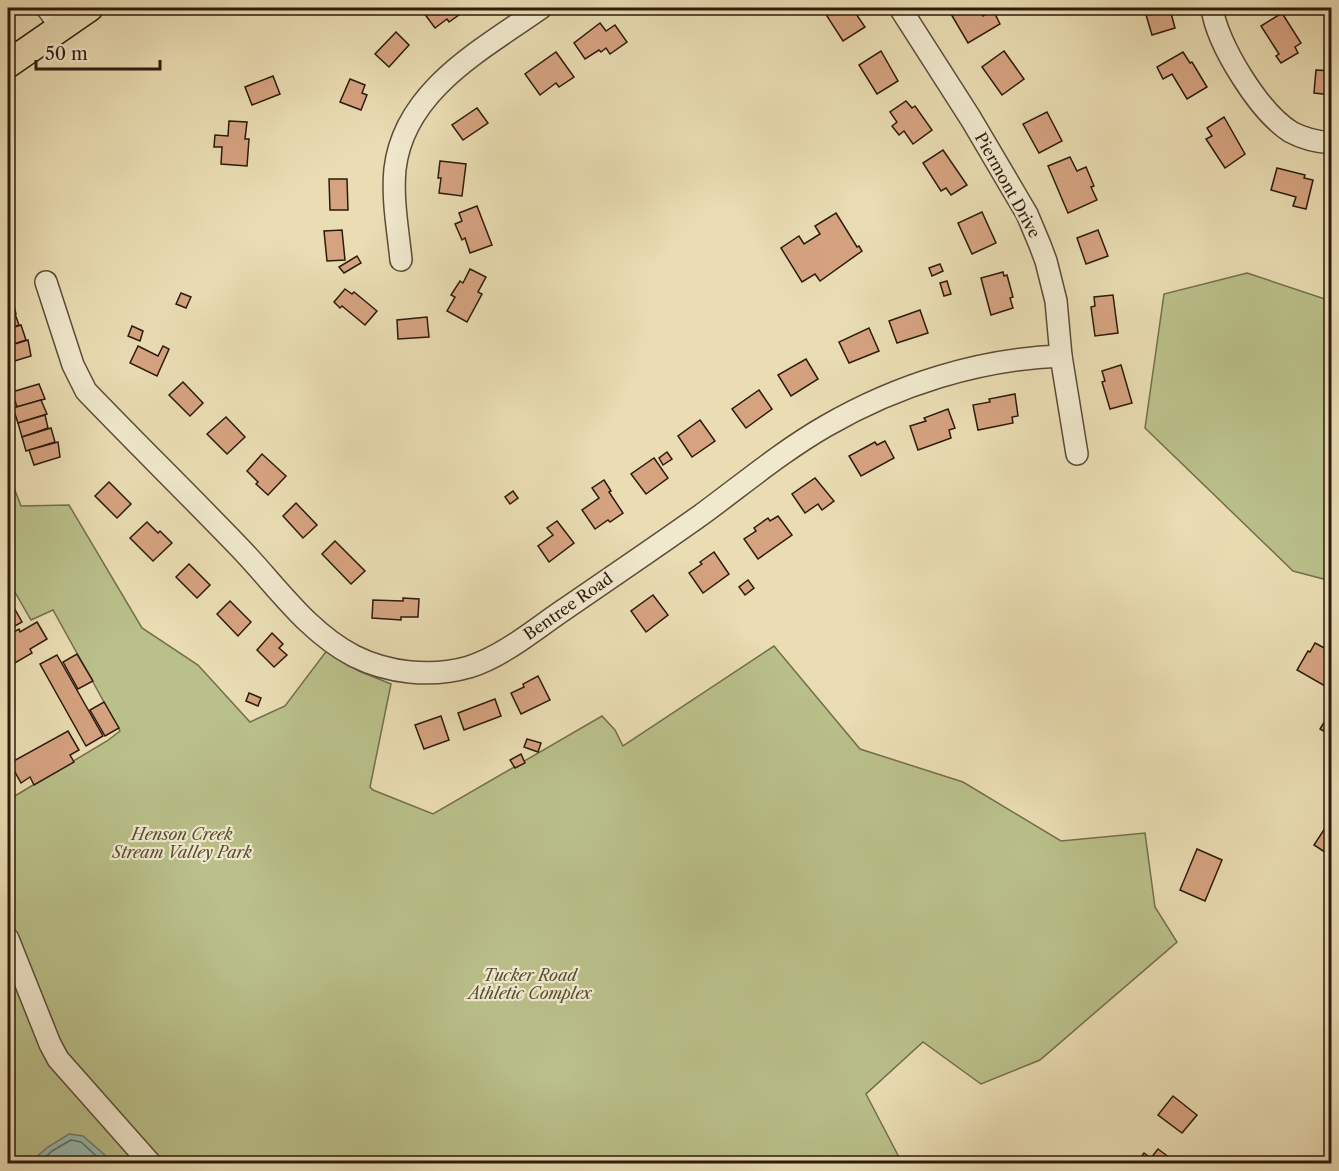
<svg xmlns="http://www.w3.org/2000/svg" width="1339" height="1171" font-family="'Libre Caslon Text',serif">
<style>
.green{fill:#bac08a;stroke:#736e4c;stroke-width:1.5}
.water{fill:#98bbb2;stroke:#6d7b70;stroke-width:1.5}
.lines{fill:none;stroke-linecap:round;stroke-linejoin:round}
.shore{stroke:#626b60;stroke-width:1.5}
.building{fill:#d6a381;stroke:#2c1b0d;stroke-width:1.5}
.minor-casing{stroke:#5c4c36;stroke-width:24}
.major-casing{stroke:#2c1b0d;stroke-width:30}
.minor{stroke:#f1e9ce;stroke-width:21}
.major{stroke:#eaddb3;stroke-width:27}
.labels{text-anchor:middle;stroke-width:4.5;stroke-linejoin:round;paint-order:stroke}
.street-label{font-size:16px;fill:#2c1b0d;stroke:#f1e9ce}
.park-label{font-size:16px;font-style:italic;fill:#574d32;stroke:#f1e9ce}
</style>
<rect width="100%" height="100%" fill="#eaddb3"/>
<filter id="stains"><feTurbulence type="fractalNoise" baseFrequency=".00333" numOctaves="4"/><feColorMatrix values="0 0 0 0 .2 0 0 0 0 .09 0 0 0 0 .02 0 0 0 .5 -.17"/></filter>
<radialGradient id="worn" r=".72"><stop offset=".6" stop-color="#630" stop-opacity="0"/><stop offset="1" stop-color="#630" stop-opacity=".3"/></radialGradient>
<g class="green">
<polygon points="1247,273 1331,301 1331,581 1293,571 1145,428 1164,294"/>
<polygon points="8,472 21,506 69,505 142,628 198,665 250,722 285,706 328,649 359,671 391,684 370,787 373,790 433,814 602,716 615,730 623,746 774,646 860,749 963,782 1061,841 1145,833 1155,907 1177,942 1040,1060 981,1084 923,1042 866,1094 902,1163 8,1163 8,800 107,741 120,731 53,610 31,620 8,580"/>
</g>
<polygon class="water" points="69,1134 83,1136 114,1163 29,1163 48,1147"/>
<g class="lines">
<polyline class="shore" points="38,1164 52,1151 71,1140 81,1142 105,1164"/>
</g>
<g class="building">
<polygon points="423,8 460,8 463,12 449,22 447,19 435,28 421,9"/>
<polygon points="828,8 852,8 865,27 843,41 825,13 829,10"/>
<polygon points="962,8 978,8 983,16 993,10 1000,24 968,43 951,14"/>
<polygon points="1144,8 1173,8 1174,12 1171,13 1175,28 1152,35"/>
<polygon points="1282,13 1301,43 1295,47 1298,53 1281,63 1276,56 1279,54 1261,26"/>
<polygon points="600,23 606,31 615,25 627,42 610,54 606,48 601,52 599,50 585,59 574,43"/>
<polygon points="396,32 409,45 389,67 375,54"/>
<polygon points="881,51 898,81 877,94 859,65"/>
<polygon points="1004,51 1024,79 1002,95 982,67"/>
<polygon points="556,52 574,77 559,87 556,83 540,95 525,74"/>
<polygon points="1183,52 1190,63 1192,62 1207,87 1187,99 1172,74 1163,79 1157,67"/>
<polygon points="1316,70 1332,71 1332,95 1314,93"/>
<polygon points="273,76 280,94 252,105 245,87"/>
<polygon points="350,79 365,85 362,93 367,95 361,110 340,102"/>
<polygon points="906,101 912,108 915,106 932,130 913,144 904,131 899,135 892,126 897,122 890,112"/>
<polygon points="477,108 488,123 463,140 452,125"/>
<polygon points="1047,112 1062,141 1039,153 1023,124"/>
<polygon points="1224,117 1245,154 1225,168 1206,139 1212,136 1207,128"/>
<polygon points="229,121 247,122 245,139 249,139 247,166 221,164 222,147 214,147 215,135 228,136"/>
<polygon points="943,150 967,185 951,195 946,188 941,191 923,163"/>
<polygon points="1070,157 1077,171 1086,167 1094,186 1091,187 1097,200 1068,213 1048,166"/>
<polygon points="440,161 466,164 462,196 439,193 441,178 438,178"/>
<polygon points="1277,168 1305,175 1304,178 1313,180 1306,209 1293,206 1296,197 1271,190"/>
<polygon points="329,179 347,179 348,210 330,210"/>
<polygon points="477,206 492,245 470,253 465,238 462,240 455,224 462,221 459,213"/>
<polygon points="982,212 996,243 972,254 958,223"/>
<polygon points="836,213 857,247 859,246 862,251 820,281 815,274 802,282 781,248 799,236 804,244 820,234 815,226"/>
<polygon points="342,230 345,260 327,261 324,231"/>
<polygon points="1098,230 1108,256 1086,264 1077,238"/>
<polygon points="357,256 361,263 344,273 339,267"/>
<polygon points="940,264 943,271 932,276 929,268"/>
<polygon points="470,269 486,277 478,292 482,294 467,322 447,311 455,297 451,295 460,281 463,283"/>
<polygon points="1003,272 1004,276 1007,275 1013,297 1010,298 1013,308 991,315 981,278"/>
<polygon points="947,281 951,294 944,296 940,283"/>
<polygon points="345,289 352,294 354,292 377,311 365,325 342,306 340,308 334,302"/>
<polygon points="181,293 191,297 186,308 176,304"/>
<polygon points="1113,295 1118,333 1095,336 1091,307 1095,306 1094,297"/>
<polygon points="12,298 16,314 8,316 8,299"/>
<polygon points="920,310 928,333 897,343 889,321"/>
<polygon points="15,314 19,325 8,329 8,316"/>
<polygon points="427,317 429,337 398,339 397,320"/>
<polygon points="21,325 26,340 8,346 8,329"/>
<polygon points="132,326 143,331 140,341 128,336"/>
<polygon points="869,328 879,351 849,363 839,342"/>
<polygon points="28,340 31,356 8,363 8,346"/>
<polygon points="138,346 158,356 163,346 169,349 157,376 130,363"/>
<polygon points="806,359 818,379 791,396 778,375"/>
<polygon points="1121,365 1132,403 1110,409 1102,382 1105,381 1102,371"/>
<polygon points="183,382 203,403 190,416 169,395"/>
<polygon points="39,384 45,399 17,407 12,392"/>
<polygon points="759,390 772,409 746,428 732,409"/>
<polygon points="1015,394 1018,416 1012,417 1013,423 978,430 973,405 990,402 989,399"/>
<polygon points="41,400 47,414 18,423 13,408"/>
<polygon points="948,409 955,428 949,430 951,438 918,450 910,426 926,421 924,418"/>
<polygon points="45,415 48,428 22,437 18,423"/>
<polygon points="226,417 245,437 227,454 207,434"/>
<polygon points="700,420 715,441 692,457 678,436"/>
<polygon points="51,428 55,442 26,451 22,437"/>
<polygon points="885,441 894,458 861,476 849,456 875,442 877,445"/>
<polygon points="58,442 60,457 34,465 29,450"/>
<polygon points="667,452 672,459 663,465 659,458"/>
<polygon points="262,454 286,476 268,495 256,484 258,482 247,471"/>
<polygon points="654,458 668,478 646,494 631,474"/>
<polygon points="815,478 834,501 822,510 818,504 805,513 792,494"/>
<polygon points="604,480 611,491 609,492 623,513 610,522 608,520 595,529 582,510 599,498 592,488"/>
<polygon points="109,482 131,504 117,518 95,496"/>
<polygon points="513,491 518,498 510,504 505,497"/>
<polygon points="296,503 317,525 303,538 283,516"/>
<polygon points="778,516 792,535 758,559 744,539 756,531 754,528 768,518 770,521"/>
<polygon points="557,521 574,543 549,562 538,546 553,535 547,528"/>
<polygon points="147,522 158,533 160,531 172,543 153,561 130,538"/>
<polygon points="335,541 365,571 351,584 322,554"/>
<polygon points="714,552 729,574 703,593 689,573 702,564 700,562"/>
<polygon points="189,564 210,585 197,598 176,577"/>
<polygon points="748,580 754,588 745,595 739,587"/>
<polygon points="653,595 668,615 646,632 631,611"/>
<polygon points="8,597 22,622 8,630"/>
<polygon points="403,598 419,599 418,617 401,617 401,620 372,618 373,600 403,601"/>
<polygon points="230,601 251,622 238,636 217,614"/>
<polygon points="37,622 47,639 30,649 32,653 8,667 8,635 19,629 20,632"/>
<polygon points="272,633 283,644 279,648 287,655 274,667 257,650"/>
<polygon points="1315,643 1332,652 1332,690 1297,670 1308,651 1310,652"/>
<polygon points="77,654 93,681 78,689 63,662"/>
<polygon points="57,655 103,736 86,746 40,664"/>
<polygon points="538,676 550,700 521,714 511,693 524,687 523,684"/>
<polygon points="249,693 261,698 258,706 246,701"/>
<polygon points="495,699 501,716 464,730 458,713"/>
<polygon points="104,702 119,728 105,736 90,710"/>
<polygon points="1331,711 1332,711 1332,736 1320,729"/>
<polygon points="441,716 449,740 424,749 415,725"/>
<polygon points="68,731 79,750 70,755 74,762 34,785 30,777 21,783 10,763"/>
<polygon points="527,739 541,743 538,752 524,747"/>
<polygon points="521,754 525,763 515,768 510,760"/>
<polygon points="1329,822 1332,824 1332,864 1327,862 1331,856 1314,845"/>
<polygon points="1197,849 1222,860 1205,901 1180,890"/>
<polygon points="1173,1096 1197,1115 1182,1133 1158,1115"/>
<polygon points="1158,1149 1178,1164 1136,1164 1144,1153 1151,1158"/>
</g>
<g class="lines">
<defs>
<g id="minor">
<polyline points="47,8 61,27"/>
<polyline points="900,8 971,119 1027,214 1040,245 1046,261 1056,301 1061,356 1077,454"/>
<path d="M1212 8C1217 44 1259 112 1291 132 1304 139 1317 142 1332 143"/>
<path d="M401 260C398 230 392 199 395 169 404 90 483 49 541 8"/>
<path d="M46 282 73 365 86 391C136 443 188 494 239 547 275 584 306 631 354 656 388 673 431 678 469 667 504 656 535 629 565 609 610 578 656 547 701 515 742 485 781 452 826 426 897 385 979 359 1061 356"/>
<polyline points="8,939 50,1044 58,1059 151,1164"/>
</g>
<polyline id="major" points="8,64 89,8"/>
</defs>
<use href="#minor" class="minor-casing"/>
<use href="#major" class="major-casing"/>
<use href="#minor" class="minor"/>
<use href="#major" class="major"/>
</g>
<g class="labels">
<g class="street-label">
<text transform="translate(1008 185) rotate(61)" y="6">Piermont Drive</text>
<text transform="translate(568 606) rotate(-35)" y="6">Bentree Road</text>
</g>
<g class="park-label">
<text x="182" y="840">Henson Creek<tspan x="182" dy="18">Stream Valley Park</tspan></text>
<text x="530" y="981">Tucker Road<tspan x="530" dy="18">Athletic Complex</tspan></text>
</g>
</g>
<rect width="1339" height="1171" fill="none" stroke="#eaddb3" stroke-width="30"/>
<rect x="9" y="9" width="1321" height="1153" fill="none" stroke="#2c1b0d" stroke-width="3"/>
<rect x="15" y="15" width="1309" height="1141" fill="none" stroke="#2c1b0d" stroke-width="1.5"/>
<path d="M36 60v9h124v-9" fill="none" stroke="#2c1b0d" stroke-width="3"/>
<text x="45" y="60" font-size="18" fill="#2c1b0d" stroke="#f1e9ce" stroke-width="4.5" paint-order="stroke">50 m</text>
<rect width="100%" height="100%" filter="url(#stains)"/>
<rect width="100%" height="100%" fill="url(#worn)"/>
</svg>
